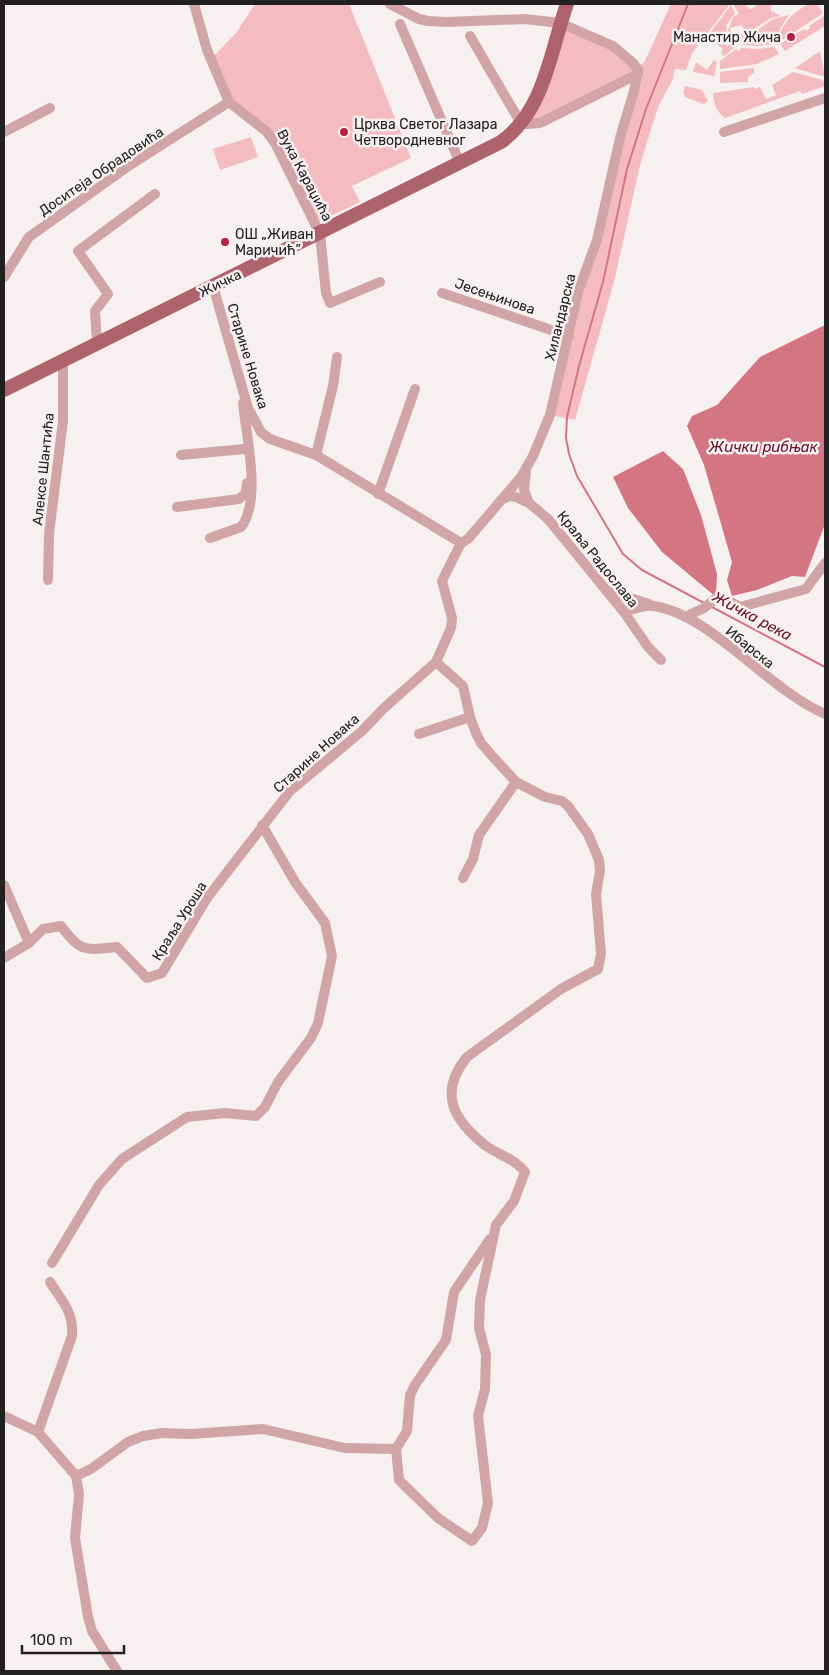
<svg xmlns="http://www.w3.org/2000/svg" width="829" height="1675" font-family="Rubik,sans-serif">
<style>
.green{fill:#f4bbc0}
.water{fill:#d37681}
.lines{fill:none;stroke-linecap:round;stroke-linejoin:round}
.stream{stroke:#d37681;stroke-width:2}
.minor{stroke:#d1a5a8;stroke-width:10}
.major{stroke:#ae626b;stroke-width:14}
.poi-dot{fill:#b32145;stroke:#f7f0f1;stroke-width:2}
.labels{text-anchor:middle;stroke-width:5;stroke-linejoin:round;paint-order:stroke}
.poi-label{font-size:14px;fill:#222020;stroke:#f7f0f1;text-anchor:start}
.street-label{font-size:14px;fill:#222020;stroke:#f7f0f1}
.water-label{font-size:15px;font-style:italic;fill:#661225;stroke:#f7f0f1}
</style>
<rect width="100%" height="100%" fill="#f7f0f1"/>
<g class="green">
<polygon points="255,4 349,4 411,158 352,186 360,202 314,224 276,145 238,108 211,59 236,33"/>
<polygon points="671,4 730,4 692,53 686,70 675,69 673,79 658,107 640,165 614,282 575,420 550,415 638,75 513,132 521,122 560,23 613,46 636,66 644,63"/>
<polygon points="733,4 745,4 750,9 754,8 757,4 771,4 771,11 781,16 771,18 754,29 743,29 742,25 730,28 732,36 743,34 743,30 753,30 740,42 729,35 728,31 733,17 739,14"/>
<path d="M809 4H817L823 13 778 43C780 25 793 12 809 4Z"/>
<polygon points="731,5 735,13 726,26 727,35 721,40 727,46 733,42 734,43 734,48 724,56 721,53 723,49 707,37"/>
<polygon points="789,15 781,27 775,44 756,46 742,45 756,31 773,19"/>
<polygon points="824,16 825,26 785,51 780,44 804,29 806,31 810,28 809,26"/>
<polygon points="774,47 779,54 757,64 720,69 720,61 736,49 738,51 742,48 757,49"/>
<polygon points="820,51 825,77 795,68"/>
<polygon points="714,60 717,62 714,76 693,72 696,62 707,70"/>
<polygon points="754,68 754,73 748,77 748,82 720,83 720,72"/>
<path d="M793 72 823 80 825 86 802 94 800 91 725 118C717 113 713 102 713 93L754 87 755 89 760 87 766 99 776 95 772 85Z"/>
<polygon points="685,86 702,90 708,101 704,104 687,98 683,93"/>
<polygon points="251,137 258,157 220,170 213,149"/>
</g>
<g class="water">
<polygon points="825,325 825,524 805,577 792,576 757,590 732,596 727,580 732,562 704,465 687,426 692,416 717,405 760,357"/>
<polygon points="663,451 683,469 701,515 717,574 716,597 662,552 628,508 613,477"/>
</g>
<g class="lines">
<g class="stream">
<polyline points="688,4 646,109 627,169 603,282 579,366 567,417 566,438 569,454 577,476 623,554 642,570 704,603"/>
<polyline points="712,607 825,667"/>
</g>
<g class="minor">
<polyline points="194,4 207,50 229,102 267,132 276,145 320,234 326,293 330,303 380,282"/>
<polyline points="400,24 460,163"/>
<polyline points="470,36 519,120 527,124 540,123 638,74"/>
<polyline points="4,132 50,108"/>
<polyline points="724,132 825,98"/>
<polyline points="4,277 29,237 130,165 229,102"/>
<polyline points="213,286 248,408 261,432 270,439 316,455 461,543"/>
<polyline points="442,293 569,336"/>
<polyline points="97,344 95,311 108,294 78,251 155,194"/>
<polyline points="181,455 244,449"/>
<polyline points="316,455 333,386 337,357"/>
<polyline points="526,471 524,490 529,503"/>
<polyline points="378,494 415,389"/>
<polyline points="501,500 509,496 516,497 529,503 548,519 624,612 648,647 661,660"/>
<polyline points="177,507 239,499 246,493 247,483"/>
<path d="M210 538 241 527C262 501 246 435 243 403"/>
<polyline points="48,580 49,534 63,421 63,360"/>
<polyline points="608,591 649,604"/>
<path d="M624 612C634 609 644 604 654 606 712 615 767 689 825 714"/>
<polyline points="685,617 704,608 719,596 740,607 806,589 825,563"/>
<polyline points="419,734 470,717"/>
<polyline points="463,878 473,859 479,835 516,782"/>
<polyline points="4,885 29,943"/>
<path d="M4 958 29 943 43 929 61 926C81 953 85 950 117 947L147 978 162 973 207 898 290 791 362 731 384 708 436 662 451 628 452 618 442 581 461 543 468 539 521 477 533 456 550 415 578 292 597 240 620 138 634 91 638 70 633 63 613 46 560 23 525 19 446 22 428 21 419 19 390 4"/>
<polyline points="52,1263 99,1185 122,1159 187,1117 225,1113 256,1116 265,1107 278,1082 311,1038 318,1023 332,956 325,923 295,882 262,825"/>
<polyline points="4,1416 38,1432 76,1476 79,1494 75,1538 88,1617 92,1631 117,1671"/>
<path d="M38 1432 72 1336C74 1312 62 1301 50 1282"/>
<polyline points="396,1449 407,1431 410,1395 415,1385 446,1340 454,1292 490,1239"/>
<path d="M76 1476 91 1469 128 1442 143 1436 162 1433 190 1434 263 1429 345 1448 396 1449 399 1480 403 1484 438 1518 472 1541 482 1528 488 1503 478 1416 485 1389 486 1355 479 1328 480 1300 496 1225 514 1201 525 1172C515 1159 499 1155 486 1146 453 1120 438 1093 467 1057L561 989 598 969 601 954 596 894 600 871 599 860 588 834 568 806 562 801 545 797 516 782 494 758 481 743 476 733 470 717 463 686 436 662"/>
</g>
<path class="major" d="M4 390 501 142C545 110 550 52 567 4"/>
</g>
<g class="poi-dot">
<circle cx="791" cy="37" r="5"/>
<circle cx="344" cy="132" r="5"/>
<circle cx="225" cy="242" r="5"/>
</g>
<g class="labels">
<g class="poi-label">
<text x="781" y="42" text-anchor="end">Манастир Жича</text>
<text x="354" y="129">Црква Светог Лазара<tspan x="354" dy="16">Четвородневног</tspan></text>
<text x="235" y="239">ОШ „Живан<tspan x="235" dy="16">Маричић”</tspan></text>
</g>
<g class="street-label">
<text transform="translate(101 171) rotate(-34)" y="5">Доситеја Обрадовића</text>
<text transform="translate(305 175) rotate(62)" y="5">Вука Караџића</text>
<text transform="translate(220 283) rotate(-26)" y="5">Жичка</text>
<text transform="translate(495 296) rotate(19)" y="5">Јесењинова</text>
<text transform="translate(560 317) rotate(-76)" y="5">Хиландарска</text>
<text transform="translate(248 356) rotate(73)" y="5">Старине Новака</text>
<text transform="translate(43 469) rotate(-84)" y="5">Алексе Шантића</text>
<text transform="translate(598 559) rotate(51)" y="5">Краља Радослава</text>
<text transform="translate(750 647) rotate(39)" y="5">Ибарска</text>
<text transform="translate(316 753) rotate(-42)" y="5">Старине Новака</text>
<text transform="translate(179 921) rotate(-58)" y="5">Краља Уроша</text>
</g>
<g class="water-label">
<text x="763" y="452">Жички рибњак</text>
<text transform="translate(752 616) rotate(28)" y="5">Жичка река</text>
</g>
</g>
<rect width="829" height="1675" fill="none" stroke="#222020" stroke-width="10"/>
<path d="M22 1645v8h102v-8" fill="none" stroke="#222020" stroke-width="2.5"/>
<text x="30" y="1645" font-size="15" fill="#222020" stroke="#f7f0f1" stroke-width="4" paint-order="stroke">100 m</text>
</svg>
